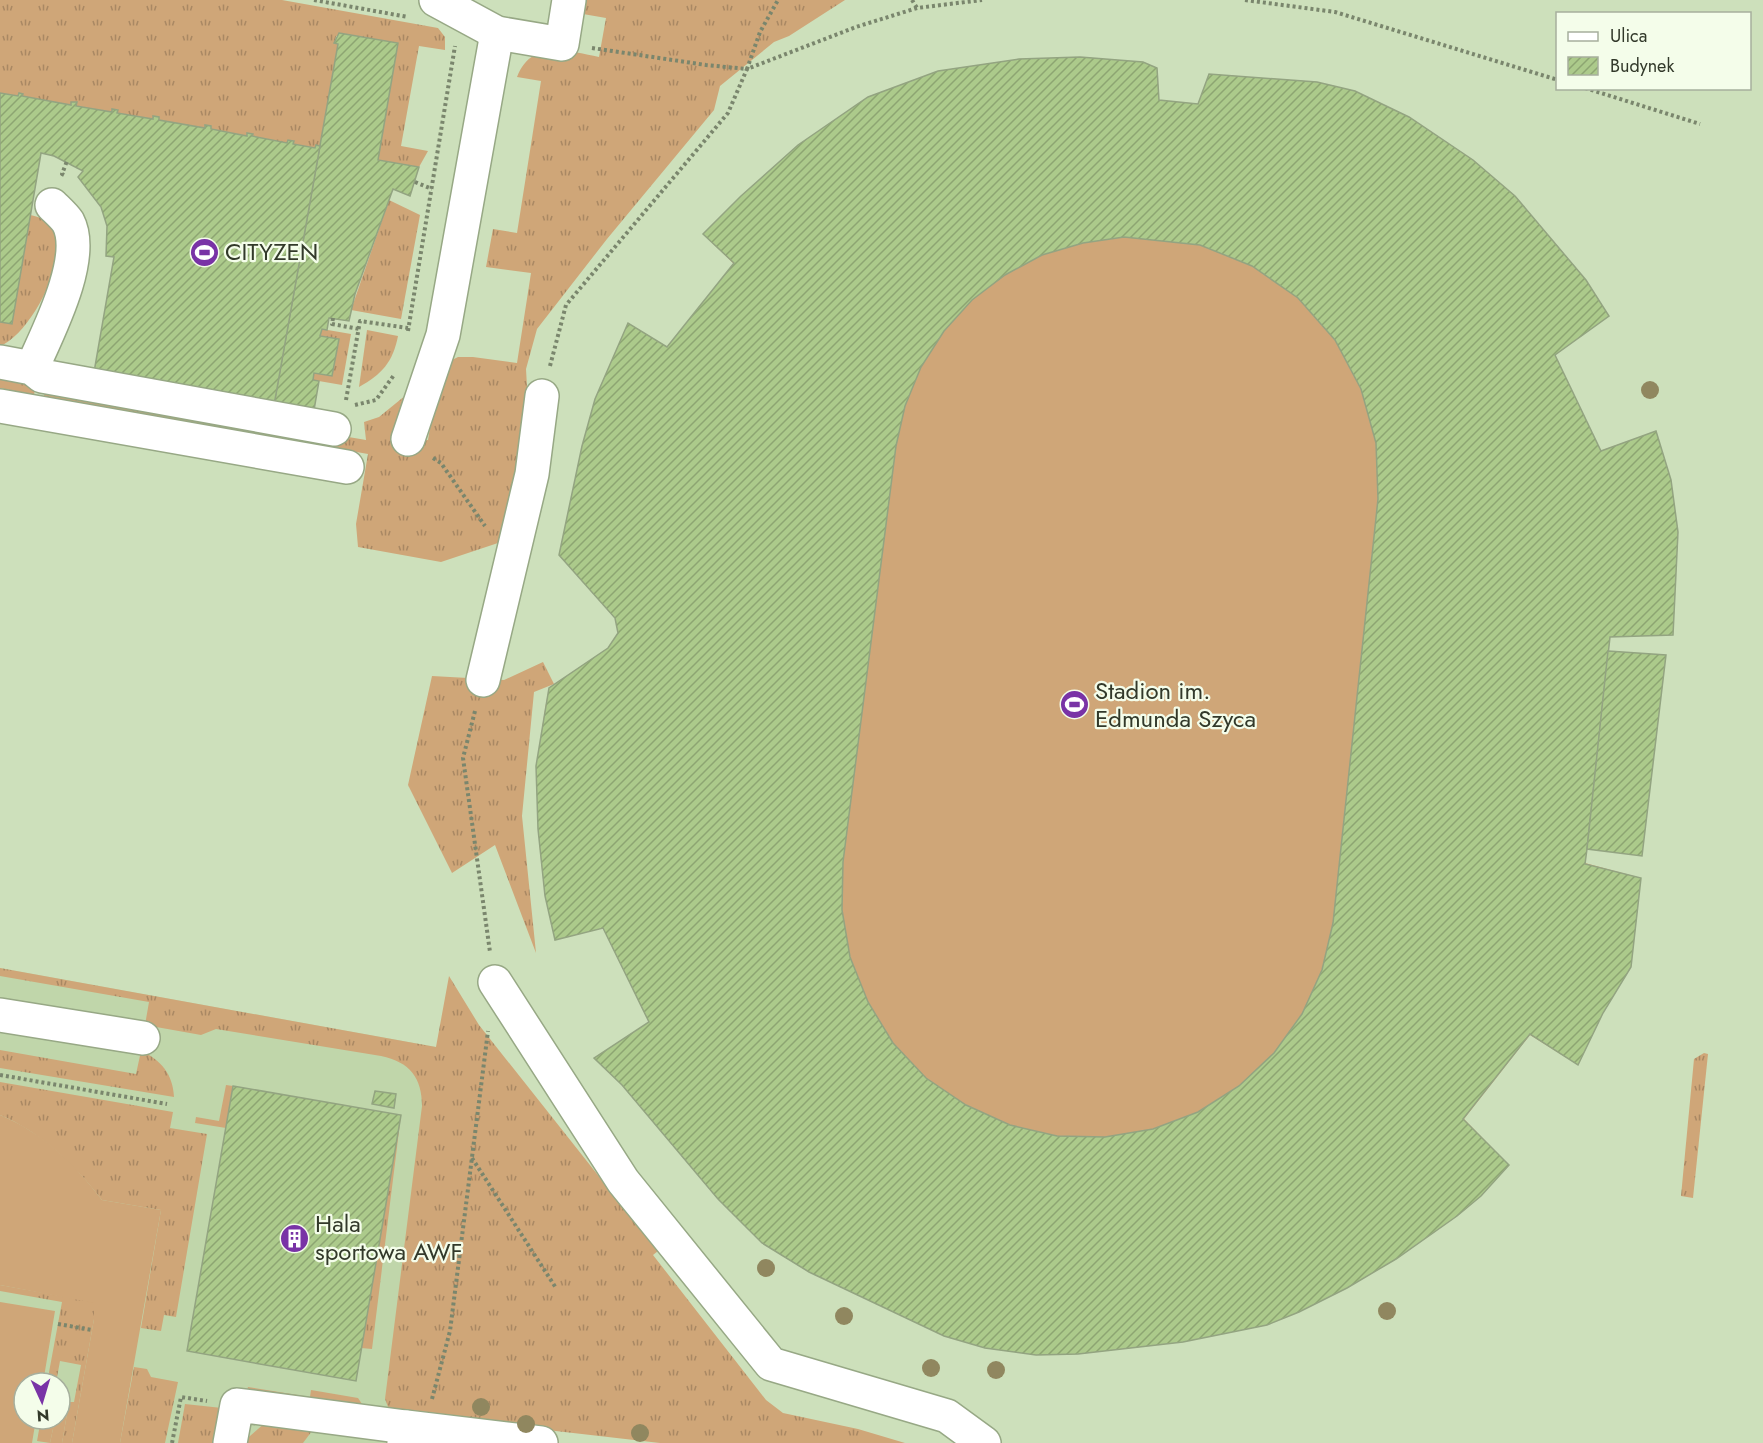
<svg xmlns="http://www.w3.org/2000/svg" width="1763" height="1443" font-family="Jost,sans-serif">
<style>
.built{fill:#c0d6aa;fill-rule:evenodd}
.grass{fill:url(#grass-tufts)}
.garden{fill:#cfa678}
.building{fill:url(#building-hatch);stroke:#93a481;stroke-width:1.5;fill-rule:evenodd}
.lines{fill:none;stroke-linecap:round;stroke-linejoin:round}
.minor-casing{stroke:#97a885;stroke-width:36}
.path{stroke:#7a866d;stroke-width:4;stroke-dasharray:3 3;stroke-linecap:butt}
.minor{stroke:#fff;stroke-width:33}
.tree{fill:#90875f}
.labels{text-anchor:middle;stroke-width:4.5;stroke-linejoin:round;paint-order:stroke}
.poi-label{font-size:24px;fill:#32392a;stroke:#f4fdea;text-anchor:start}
</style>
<defs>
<pattern id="grass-tufts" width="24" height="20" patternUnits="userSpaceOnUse" patternTransform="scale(1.5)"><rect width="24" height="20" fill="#cfa678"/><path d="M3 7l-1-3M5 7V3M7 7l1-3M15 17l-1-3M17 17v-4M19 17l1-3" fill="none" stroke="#a98863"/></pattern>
<pattern id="building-hatch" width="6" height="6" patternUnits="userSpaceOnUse" patternTransform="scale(1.5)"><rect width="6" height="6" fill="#acca8b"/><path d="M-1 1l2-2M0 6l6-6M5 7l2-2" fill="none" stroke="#8da572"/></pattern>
</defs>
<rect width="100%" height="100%" fill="#cde0bb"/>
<path class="built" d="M0 968 436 1047 391 1443H0ZM24 1383H60V1419H24Z"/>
<g class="grass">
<polygon points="0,0 282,0 438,28 445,37 445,50 419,46 401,146 428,151 419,167 378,160 398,43 336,36 335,43 338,44 320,146 316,145 315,148 293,144 294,141 288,140 287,143 252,136 252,134 248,133 247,136 211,129 211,126 206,125 205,128 159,120 159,117 154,116 153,119 117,113 118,110 113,109 112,112 76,106 76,102 71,102 71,105 22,96 19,93 18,96 0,93"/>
<path d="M586 0H845L789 36 774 42 720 86 714 110 607 239 537 329 526 369 528 404 507 540 441 562 358 547 356 524 368 454 44 397 46 385 366 440 364 422 379 417 406 395 408 439 428 440 439 373 446 363 458 357H473L517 363 531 273 486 267 493 229 517 233 541 81 517 77C532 39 567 51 599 57L606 18 583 14Z"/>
<polygon points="389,200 420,215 401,319 351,310"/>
<path d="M30 215C39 217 50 220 54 229 70 259 30 335 0 346V322L12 324Z"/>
<polygon points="322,329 351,334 342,385 313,380 314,373 332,376 339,340 320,336"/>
<path d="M367 330 398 336C393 362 382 374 359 387Z"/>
<polygon points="0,376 36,383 34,395 0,388"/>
<polygon points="543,662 554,684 534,692 522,816 536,953 495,845 452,873 408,785 432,676 504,680"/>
<path d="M0 968 436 1047 449 976 479 1025 658 1251 653 1255 766 1400 783 1413 858 1429 905 1443H660L390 1412 385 1399 422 1106C422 1078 410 1062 381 1056L216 1029 201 1035 145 1025 149 1002 0 976Z"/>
<path d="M0 1050 136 1074 141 1051C161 1060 173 1074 174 1097L0 1068Z"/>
<polygon points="1704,1053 1708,1054 1693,1198 1681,1196 1694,1059"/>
<path d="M0 1082 173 1112 170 1128 207 1134 176 1317 164 1315 161 1331 141 1328 161 1210 102 1200C75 1165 41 1132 0 1115Z"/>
<polygon points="401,1115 372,1349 361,1348"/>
<polygon points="0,1285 94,1302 94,1319 72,1443 62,1443 69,1402 74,1402 81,1365 60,1361 56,1383 47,1383 62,1302 0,1291"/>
<polygon points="134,1367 147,1369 151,1377 178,1382 165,1443 120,1443"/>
<polygon points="185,1404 222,1408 218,1443 178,1443"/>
<polygon points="41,1419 55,1419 50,1443 37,1441"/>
<polygon points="266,1422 315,1427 303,1443 242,1443"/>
</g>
<g class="garden">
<path d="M1080 57 1143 62 1157 68 1159 100 1198 104 1209 74 1317 82 1355 91 1409 117 1473 160 1515 196 1586 280 1609 316 1555 355 1600 451 1656 431 1671 480 1678 532 1673 635 1610 637 1608 651 1585 863 1641 878 1631 967 1603 1013 1578 1065 1530 1035 1464 1119 1509 1165 1481 1196 1457 1216 1396 1259 1347 1288 1299 1312 1267 1325 1183 1342 1078 1354 1036 1355 944 1336 809 1272 762 1243 718 1199 622 1085 594 1058 649 1022 603 928 555 940C535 855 531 774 549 688L608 648 618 633 615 618 559 555 582 446 595 399 628 323 667 347 734 264 703 234 741 196 798 145 868 97 938 71 1019 59Z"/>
<polygon points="226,1085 233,1086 226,1128 195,1123 196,1117 219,1121"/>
<path d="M0 1115C43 1133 74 1163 102 1200L161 1210 120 1443H72L94 1319V1303L0 1285Z"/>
<polygon points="0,1302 55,1311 43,1383 24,1383 24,1419 36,1419 32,1443 0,1443"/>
<polygon points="248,1387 310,1397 311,1390 358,1398 362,1404 361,1407 247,1390"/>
<polygon points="60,1401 69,1402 62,1443 50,1443 55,1419 60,1419"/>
</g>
<g class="building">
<polygon points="339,33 398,43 378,160 419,167 410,196 393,189 355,294 349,321 329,318 327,330 322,329 320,336 339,339 332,376 314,373 313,380 319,381 313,416 273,410 338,44 334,43"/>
<path d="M1080 57 1143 62 1157 68 1159 100 1198 104 1209 74 1317 82 1355 91 1409 117 1473 160 1515 196 1586 280 1609 316 1555 355 1601 451 1656 431 1671 480 1678 532 1673 635 1610 637 1587 849 1585 864 1641 878 1631 967 1603 1013 1578 1065 1530 1034 1463 1119 1509 1165 1481 1196 1457 1216 1396 1259 1347 1288 1299 1312 1267 1325 1183 1342 1078 1354 1036 1355 985 1348 944 1336 809 1272 762 1243 718 1199 622 1085 594 1058 649 1022 603 928 555 940 545 896 538 829 536 766 549 688 608 648 618 633 615 618 559 555 582 446 595 399 628 323 667 347 734 263 703 234 741 196 798 145 868 97 938 71 1019 59ZM1124 237 1200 245 1252 266 1298 298 1335 340 1361 389 1376 443 1378 499 1333 923 1322 970 1302 1014 1274 1053 1239 1086 1198 1112 1153 1129 1105 1137 1057 1136 1010 1125 966 1105 926 1078 893 1043 868 1002 850 957 842 910 843 862 896 446 905 406 921 367 944 331 972 300 1005 275 1042 255 1083 243Z"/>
<polygon points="0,93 18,96 19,93 23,94 22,96 71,105 71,102 77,102 76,106 112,112 112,109 118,110 117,113 153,119 153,116 159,117 159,120 205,128 205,125 211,126 211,129 247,136 247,133 253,134 252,136 287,143 288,140 294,141 293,144 315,148 316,145 320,146 273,411 93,378 114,257 106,256 107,226 101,207 78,177 83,171 54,156 41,153 12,324 0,322"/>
<polygon points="1608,651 1666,655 1642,856 1587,849"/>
<polygon points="233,1086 401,1115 356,1381 187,1351"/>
<polygon points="375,1091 396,1094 394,1108 372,1104"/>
</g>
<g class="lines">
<defs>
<g id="minor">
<polyline points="436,0 497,33 562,44 569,0"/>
<polyline points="0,362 32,368 42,376 334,429"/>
<path d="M32 368C47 334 87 258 68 222 64 216 57 210 52 205"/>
<polyline points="0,406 347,467"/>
<polyline points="408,439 443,335 497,33"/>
<polyline points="483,680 532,474 542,396"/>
<polyline points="495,982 623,1181 771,1364 947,1416 984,1443"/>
<polyline points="0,1015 143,1038"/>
<polyline points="230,1443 237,1405 406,1427"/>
<polyline points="404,1443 406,1427 541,1443"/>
</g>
</defs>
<use href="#minor" class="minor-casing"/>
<g class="path">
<polyline points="314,0 408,17"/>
<polyline points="912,0 917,8"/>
<polyline points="1245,0 1335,12 1558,80"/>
<polyline points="592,48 706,65 747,69 760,32 778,0"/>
<polyline points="1585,88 1700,124"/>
<polyline points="64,175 62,174 67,161"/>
<polyline points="415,182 432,189"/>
<polyline points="333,318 332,324 359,329"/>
<polyline points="408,331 455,46"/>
<polyline points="550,366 566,305 728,113 747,69 856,27 917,8 982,0"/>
<polyline points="346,400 360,321 408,328"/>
<polyline points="355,405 376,400 394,375"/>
<polyline points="433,458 441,463 485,526"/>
<polyline points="475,711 463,758 490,952"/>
<polyline points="0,1075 167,1104"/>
<polyline points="472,1158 556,1288"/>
<polyline points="58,1324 92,1330"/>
<polyline points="432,1399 450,1331 488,1031"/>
<polyline points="172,1443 181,1397 207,1401"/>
</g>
<use href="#minor" class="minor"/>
</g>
<g class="tree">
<circle cx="1650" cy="390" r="9"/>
<circle cx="766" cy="1268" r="9"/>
<circle cx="1387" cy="1311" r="9"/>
<circle cx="844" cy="1316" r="9"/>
<circle cx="931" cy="1368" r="9"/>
<circle cx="996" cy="1370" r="9"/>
<circle cx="481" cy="1407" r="9"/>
<circle cx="526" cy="1424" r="9"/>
<circle cx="640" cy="1433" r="9"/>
</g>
<defs>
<symbol id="stadium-disc" viewBox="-11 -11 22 22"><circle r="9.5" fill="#7933a6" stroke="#f4fdea"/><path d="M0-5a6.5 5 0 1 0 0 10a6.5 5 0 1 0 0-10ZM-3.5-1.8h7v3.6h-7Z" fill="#fff"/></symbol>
<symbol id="building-disc" viewBox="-11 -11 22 22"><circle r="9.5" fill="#7933a6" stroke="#f4fdea"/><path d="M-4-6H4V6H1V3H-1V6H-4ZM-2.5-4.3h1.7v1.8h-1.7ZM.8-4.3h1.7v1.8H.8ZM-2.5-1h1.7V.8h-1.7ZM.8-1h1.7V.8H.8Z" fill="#fff"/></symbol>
</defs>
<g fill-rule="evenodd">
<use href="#stadium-disc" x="188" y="236" width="33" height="33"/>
<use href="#stadium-disc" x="1058" y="688" width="33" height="33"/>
<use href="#building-disc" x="278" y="1222" width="33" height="33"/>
</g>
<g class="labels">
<g class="poi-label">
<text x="225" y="260">CITYZEN</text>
<text x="1095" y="699">Stadion im.<tspan x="1095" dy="28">Edmunda Szyca</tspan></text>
<text x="315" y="1232">Hala<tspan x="315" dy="28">sportowa AWF</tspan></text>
</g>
</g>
<rect x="1556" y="12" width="195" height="78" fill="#f4fdea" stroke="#a6af9d" stroke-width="1.5"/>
<rect x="1568" y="32" width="30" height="9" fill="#ffffff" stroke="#a6af9d" stroke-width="1.5"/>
<text x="1610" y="42" font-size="18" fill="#32392a">Ulica</text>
<rect x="1568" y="57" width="30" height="18" fill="url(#building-hatch)" stroke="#a6af9d" stroke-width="1.5"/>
<text x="1610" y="72" font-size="18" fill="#32392a">Budynek</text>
<g transform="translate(42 1401) rotate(176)"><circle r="28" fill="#f4fdea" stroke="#a6af9d" stroke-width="1.5"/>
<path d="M0-4.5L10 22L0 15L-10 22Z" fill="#7933a6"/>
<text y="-9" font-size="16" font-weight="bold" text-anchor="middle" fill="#32392a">N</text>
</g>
</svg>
